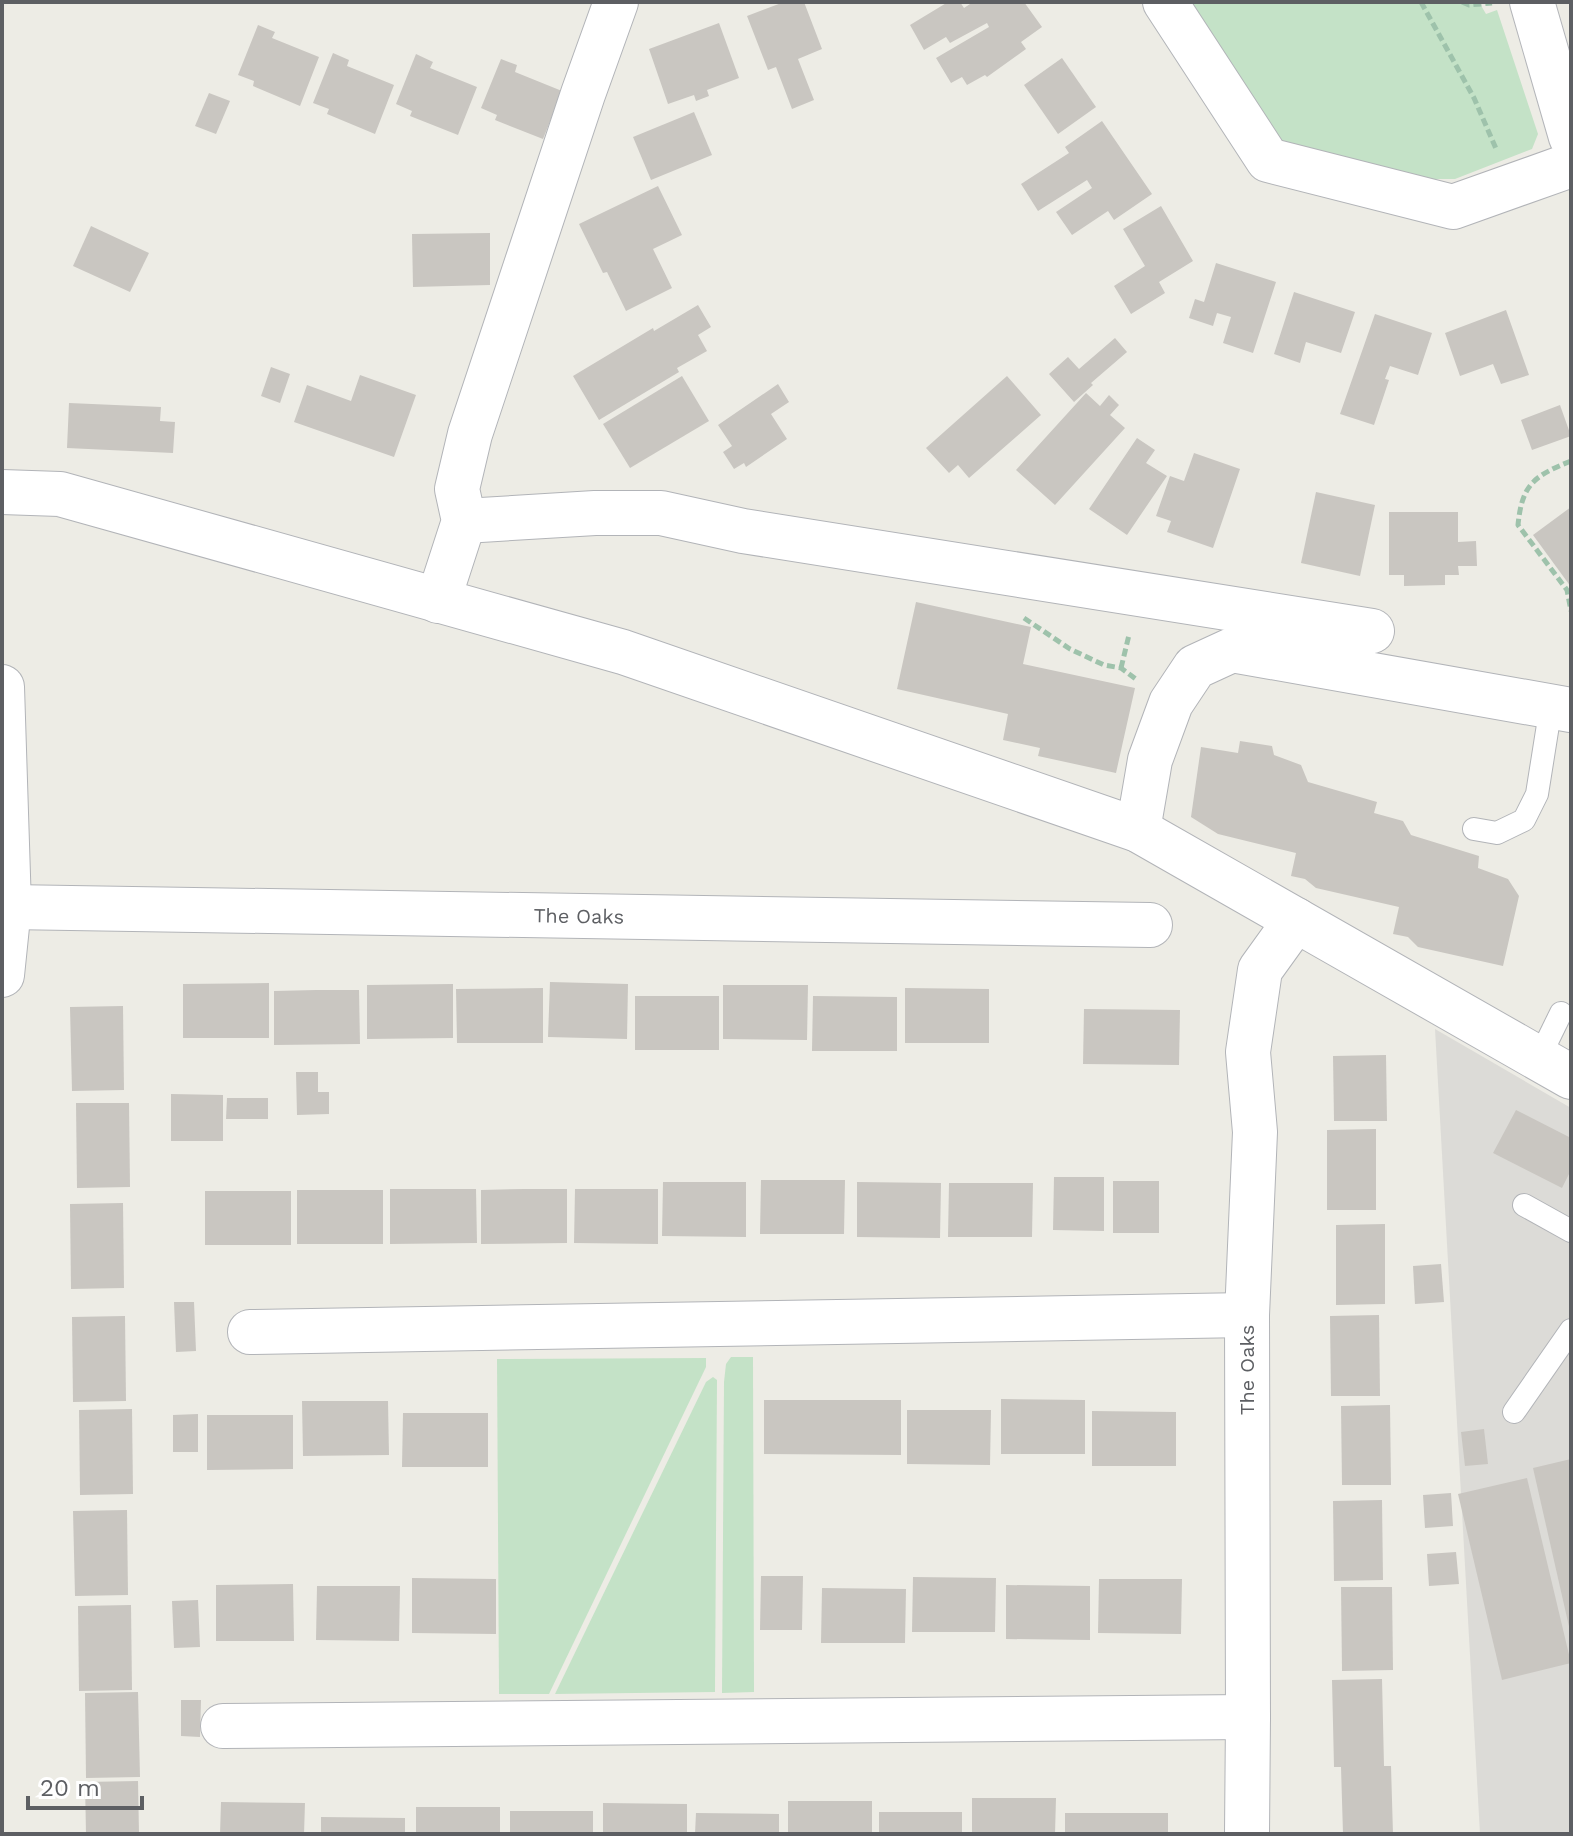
<svg xmlns="http://www.w3.org/2000/svg" width="1573" height="1836" font-family="'Work Sans',sans-serif">
<style>
.industrial{fill:#dcdbd7}
.green{fill:#c4e2c7}
.building{fill:#c9c6c1}
.lines{fill:none;stroke-linecap:round;stroke-linejoin:round}
.service-casing{stroke:#b2b4b8;stroke-width:24}
.minor-casing{stroke:#b2b4b8;stroke-width:46}
.tertiary-casing{stroke:#b2b4b8;stroke-width:46}
.secondary-casing{stroke:#b4b6ba;stroke-width:46}
.path{stroke:#9ec2ab;stroke-width:5;stroke-dasharray:8 4;stroke-linecap:butt}
.service{stroke:#fff;stroke-width:22}
.minor{stroke:#fff;stroke-width:44}
.tertiary{stroke:#fff;stroke-width:44}
.secondary{stroke:#fff;stroke-width:44}
.labels{text-anchor:middle;stroke-width:7;stroke-linejoin:round;paint-order:stroke}
.street-label{font-size:20px;fill:#5d5f63;stroke:#fff}
</style>
<rect width="100%" height="100%" fill="#edece5"/>
<polygon class="industrial" points="1435,1029 1571,1108 1571,1834 1480,1834"/>
<g class="green">
<polygon points="1188,2 1479,2 1486,14 1497,10 1538,134 1532,149 1455,179 1412,179 1280,140"/>
<polygon points="731,1357 753,1357 754,1692 722,1693 724,1382 726,1364"/>
<polygon points="706,1358 706,1367 549,1694 499,1694 497,1359"/>
<polygon points="713,1377 717,1380 715,1692 555,1694 706,1382"/>
</g>
<g class="building">
<polygon points="784,2 804,2 822,49 798,59 814,100 792,109 776,67 768,70 747,16"/>
<polygon points="948,2 960,2 964,8 973,2 1024,2 1042,27 1021,42 1026,49 987,77 985,75 967,85 962,77 951,83 936,58 989,27 987,23 950,43 946,37 924,50 910,25"/>
<polygon points="719,23 739,78 707,90 709,96 696,101 694,95 668,104 649,49"/>
<polygon points="258,25 275,32 272,38 319,57 300,106 253,86 254,81 238,75"/>
<polygon points="333,53 349,60 347,66 394,85 375,134 327,114 329,109 313,103"/>
<polygon points="416,54 433,62 430,68 477,87 458,135 410,116 412,111 396,104"/>
<polygon points="1062,58 1096,107 1058,134 1024,85"/>
<polygon points="501,59 517,65 515,72 562,91 543,139 495,120 497,115 481,108"/>
<polygon points="209,93 230,101 216,134 195,126"/>
<polygon points="694,112 712,155 651,180 633,137"/>
<polygon points="1102,121 1152,194 1114,220 1108,211 1072,235 1056,212 1092,188 1087,180 1038,211 1021,184 1069,153 1065,147"/>
<polygon points="658,186 682,235 653,249 672,288 626,311 607,272 603,273 579,224"/>
<polygon points="1161,206 1193,261 1159,282 1165,293 1131,314 1114,286 1145,266 1123,229"/>
<polygon points="91,226 149,253 130,292 73,266"/>
<polygon points="490,233 490,285 413,287 412,234"/>
<polygon points="1216,263 1276,282 1253,353 1223,343 1231,317 1217,313 1213,326 1189,318 1195,299 1204,302"/>
<polygon points="1294,292 1355,312 1341,353 1306,342 1300,363 1274,354"/>
<polygon points="698,305 711,327 698,335 707,351 677,368 679,372 599,420 573,376 653,328 654,331"/>
<polygon points="1506,310 1529,375 1501,384 1493,364 1460,376 1445,333"/>
<polygon points="1375,314 1432,333 1418,375 1390,366 1385,379 1389,380 1374,425 1340,414"/>
<polygon points="1115,338 1127,352 1091,383 1093,385 1074,402 1049,374 1068,357 1079,369"/>
<polygon points="271,367 290,374 280,403 261,396"/>
<polygon points="360,375 416,395 394,457 294,422 307,385 351,401"/>
<polygon points="682,376 709,421 630,468 603,424"/>
<polygon points="1007,376 1041,415 969,478 958,465 949,473 926,448"/>
<polygon points="778,384 789,402 771,414 787,439 746,467 744,463 734,469 723,452 732,446 718,425"/>
<polygon points="1086,393 1100,406 1109,395 1119,405 1110,415 1125,428 1055,505 1016,470"/>
<polygon points="69,403 161,407 160,421 175,422 173,453 67,448"/>
<polygon points="1560,405 1571,436 1532,450 1521,420"/>
<polygon points="1137,438 1155,450 1146,463 1167,476 1127,535 1089,509"/>
<polygon points="1194,453 1240,469 1213,548 1167,532 1171,521 1156,516 1170,476 1184,481"/>
<polygon points="1316,492 1375,505 1360,576 1301,563"/>
<polygon points="1571,507 1571,587 1533,535"/>
<polygon points="1389,512 1458,512 1458,542 1476,541 1477,566 1458,566 1459,575 1445,575 1445,585 1404,586 1404,575 1389,575"/>
<polygon points="916,602 1031,627 1023,664 1135,688 1116,773 1038,756 1040,748 1003,740 1008,714 897,689"/>
<polygon points="1240,741 1272,746 1274,755 1301,765 1308,782 1377,802 1374,813 1403,821 1411,835 1479,856 1478,868 1508,879 1519,896 1503,966 1418,947 1408,937 1393,934 1399,907 1316,888 1305,879 1291,876 1296,853 1218,834 1191,817 1201,747 1238,753"/>
<polygon points="550,982 628,984 627,1039 548,1037"/>
<polygon points="269,983 269,1038 183,1038 183,984"/>
<polygon points="453,984 453,1038 367,1039 367,985"/>
<polygon points="723,985 808,985 807,1040 723,1039"/>
<polygon points="543,988 543,1043 457,1043 456,989"/>
<polygon points="905,988 989,989 989,1043 905,1043"/>
<polygon points="316,990 359,990 360,1044 274,1045 274,991"/>
<rect x="635" y="996" width="84" height="54"/>
<polygon points="813,996 897,997 897,1051 812,1051"/>
<polygon points="123,1006 124,1090 72,1091 70,1007"/>
<polygon points="1084,1009 1180,1010 1179,1065 1083,1064"/>
<polygon points="1386,1055 1387,1121 1334,1121 1333,1056"/>
<polygon points="296,1072 318,1072 318,1092 329,1092 329,1114 297,1115"/>
<polygon points="171,1094 223,1095 223,1141 171,1141"/>
<polygon points="227,1098 268,1098 268,1119 226,1119"/>
<polygon points="76,1103 129,1103 130,1187 77,1188"/>
<polygon points="1516,1110 1571,1138 1571,1170 1562,1188 1493,1153"/>
<polygon points="1376,1129 1376,1210 1327,1210 1327,1130"/>
<polygon points="1054,1177 1104,1177 1104,1231 1053,1230"/>
<polygon points="761,1180 845,1180 844,1234 760,1234"/>
<rect x="1113" y="1181" width="46" height="52"/>
<polygon points="663,1182 746,1182 746,1237 662,1236"/>
<polygon points="857,1182 941,1183 940,1238 857,1237"/>
<polygon points="949,1183 1033,1183 1032,1237 948,1237"/>
<polygon points="390,1189 476,1189 477,1243 390,1244"/>
<polygon points="524,1189 567,1189 567,1243 481,1244 481,1190"/>
<polygon points="575,1189 658,1189 658,1244 574,1243"/>
<rect x="297" y="1190" width="86" height="54"/>
<rect x="205" y="1191" width="86" height="54"/>
<polygon points="123,1203 124,1288 71,1289 70,1204"/>
<polygon points="1385,1224 1385,1304 1336,1305 1336,1225"/>
<polygon points="1441,1264 1444,1302 1415,1304 1413,1266"/>
<polygon points="174,1302 194,1302 196,1351 176,1352"/>
<polygon points="1379,1315 1380,1396 1331,1396 1330,1316"/>
<polygon points="125,1316 126,1401 73,1402 72,1317"/>
<polygon points="1001,1399 1085,1400 1085,1454 1001,1454"/>
<polygon points="764,1400 901,1400 901,1455 764,1454"/>
<polygon points="302,1401 388,1401 389,1455 303,1456"/>
<polygon points="1390,1405 1391,1485 1342,1485 1341,1406"/>
<polygon points="132,1409 133,1494 80,1495 79,1410"/>
<polygon points="907,1410 991,1410 990,1465 907,1464"/>
<polygon points="1092,1411 1176,1412 1176,1466 1092,1466"/>
<polygon points="403,1413 488,1413 488,1467 402,1467"/>
<polygon points="198,1414 198,1452 173,1452 173,1415"/>
<polygon points="207,1415 293,1415 293,1469 207,1470"/>
<polygon points="1484,1429 1488,1464 1465,1466 1461,1432"/>
<polygon points="1571,1459 1571,1631 1570,1631 1533,1468"/>
<polygon points="1527,1478 1571,1663 1502,1680 1458,1494"/>
<polygon points="1451,1493 1453,1526 1425,1528 1423,1495"/>
<polygon points="1382,1500 1383,1580 1334,1581 1333,1501"/>
<polygon points="127,1510 128,1595 75,1596 73,1511"/>
<polygon points="1456,1552 1459,1584 1429,1586 1427,1554"/>
<polygon points="761,1576 803,1576 802,1630 760,1630"/>
<polygon points="913,1577 996,1578 995,1632 912,1632"/>
<polygon points="412,1578 496,1579 496,1634 412,1633"/>
<polygon points="1099,1579 1182,1579 1181,1634 1098,1633"/>
<polygon points="293,1584 294,1641 216,1641 216,1585"/>
<polygon points="1006,1585 1090,1586 1090,1640 1006,1639"/>
<polygon points="317,1586 400,1586 399,1641 316,1640"/>
<polygon points="1341,1587 1392,1587 1393,1670 1342,1671"/>
<polygon points="822,1588 906,1589 905,1643 821,1643"/>
<polygon points="198,1600 200,1647 174,1648 172,1601"/>
<polygon points="131,1605 132,1690 79,1691 78,1606"/>
<polygon points="1382,1679 1384,1766 1391,1766 1393,1834 1343,1834 1341,1767 1334,1767 1332,1680"/>
<polygon points="138,1692 140,1777 86,1778 85,1693"/>
<polygon points="181,1700 201,1700 200,1737 181,1736"/>
<polygon points="138,1781 139,1834 86,1834 85,1782"/>
<polygon points="972,1798 1056,1798 1055,1834 972,1834"/>
<rect x="788" y="1801" width="84" height="33"/>
<polygon points="221,1802 305,1803 304,1834 220,1834"/>
<polygon points="603,1803 687,1804 687,1834 603,1834"/>
<rect x="416" y="1807" width="84" height="27"/>
<rect x="510" y="1811" width="83" height="23"/>
<rect x="879" y="1812" width="83" height="22"/>
<polygon points="696,1813 779,1814 779,1834 695,1834"/>
<rect x="1065" y="1813" width="103" height="21"/>
<polygon points="321,1817 405,1818 405,1834 321,1834"/>
</g>
<g class="lines">
<defs>
<g id="service">
<polyline points="1474,829 1497,833 1524,820 1537,794 1551,706"/>
<polyline points="1539,1058 1561,1013"/>
<polyline points="1524,1205 1571,1231"/>
<polyline points="1514,1412 1571,1330"/>
</g>
<g id="minor">
<polyline points="1165,2 1268,160 1453,207 1571,165"/>
<polyline points="464,521 595,513 661,513 743,531 1372,631"/>
<polyline points="438,601 464,521 457,489 470,434 583,94 616,2"/>
<polyline points="2,687 9,907 2,975"/>
<polyline points="1138,830 1150,760 1171,703 1195,667 1232,650 1571,710"/>
<path id="s1" d="M9 907 1150 925"/>
<polyline points="250,1332 1247,1315"/>
<polyline points="223,1726 1248,1717"/>
<polyline points="1247,1834 1248,1717 1247,1315 1255,1132 1248,1052 1260,970 1296,920"/>
</g>
<polyline id="tertiary" points="2,492 60,494 623,652 1138,830 1571,1077"/>
<polyline id="secondary" points="1532,2 1571,137"/>
</defs>
<use href="#service" class="service-casing"/>
<use href="#minor" class="minor-casing"/>
<use href="#tertiary" class="tertiary-casing"/>
<use href="#secondary" class="secondary-casing"/>
<g class="path">
<polyline points="1421,2 1474,98 1497,151"/>
<polyline points="1462,2 1469,5 1492,3"/>
<path d="M1571 461C1534 476 1522 484 1518 525L1567 590 1571 611"/>
<polyline points="1024,618 1070,649 1104,665 1121,668 1137,680"/>
<polyline points="1121,668 1129,635"/>
</g>
<use href="#service" class="service"/>
<use href="#minor" class="minor"/>
<use href="#tertiary" class="tertiary"/>
<use href="#secondary" class="secondary"/>
</g>
<g class="labels">
<g class="street-label">
<text dy="7" stroke="none"><textPath href="#s1" startOffset="570">The Oaks</textPath></text>
<text transform="translate(1247 1370) rotate(-90)" y="7">The Oaks</text>
</g>
</g>
<rect width="1573" height="1836" fill="none" stroke="#5d5f63" stroke-width="8"/>
<path d="M28 1796v12h114v-12" fill="none" stroke="#5d5f63" stroke-width="4"/>
<text x="40" y="1796" font-size="24" fill="#5d5f63" stroke="#ffffff" stroke-width="6" paint-order="stroke">20 m</text>
</svg>
